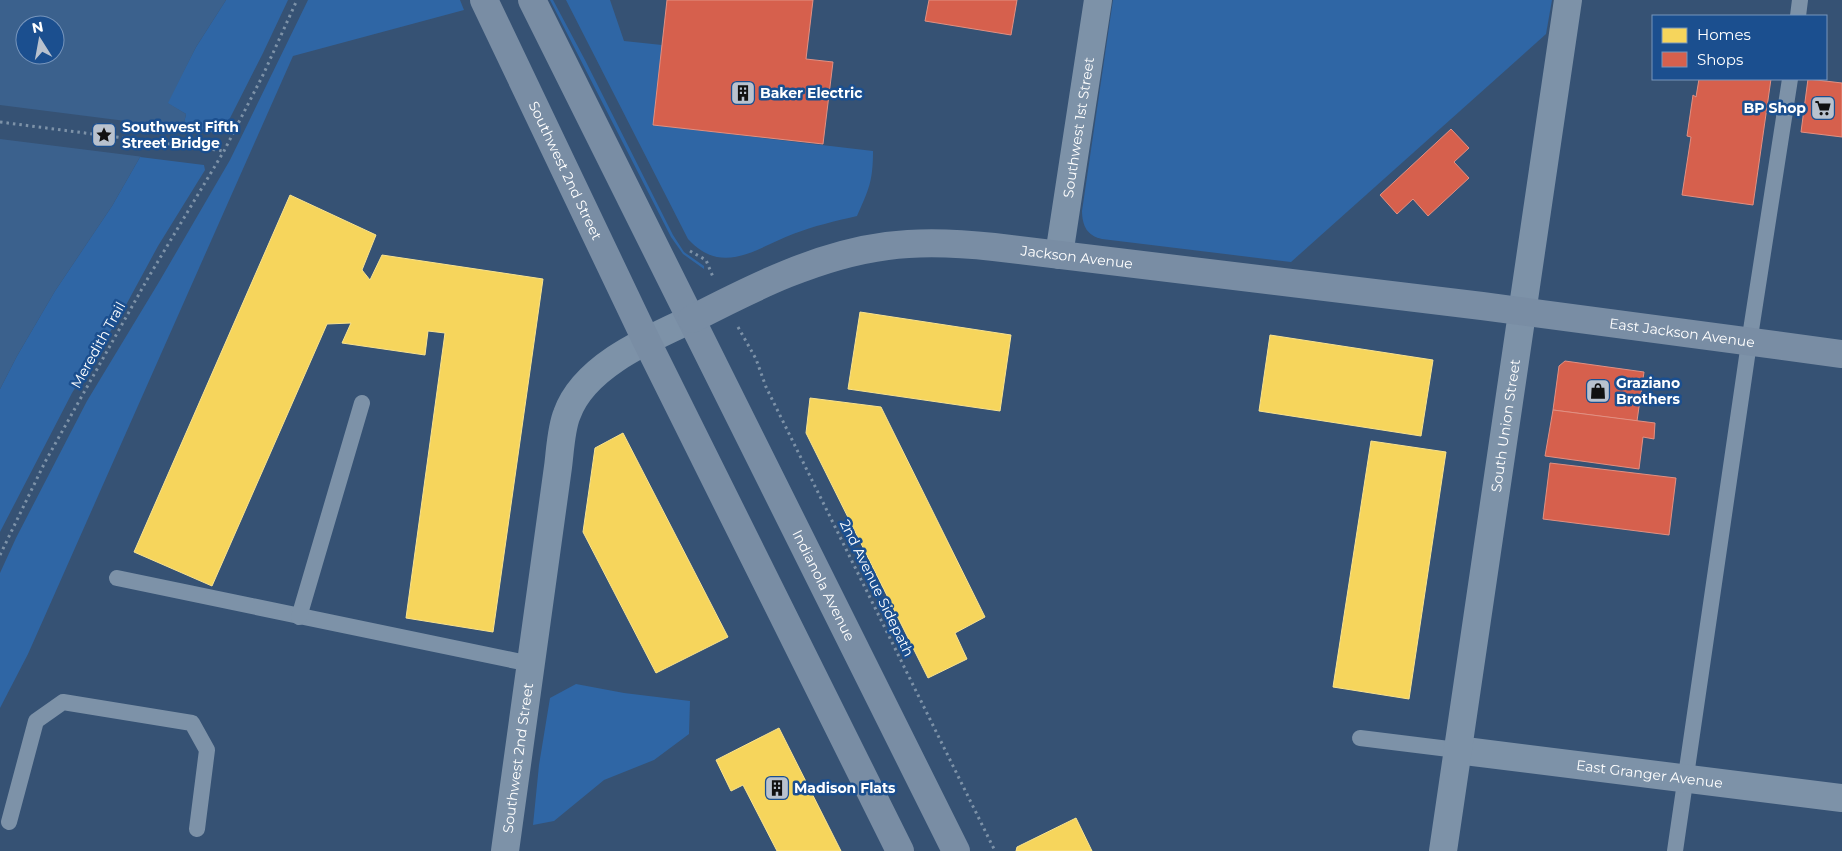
<svg xmlns="http://www.w3.org/2000/svg" width="1842" height="851" font-family="Montserrat,sans-serif">
<style>
.green{fill:#2f66a5}
.water{fill:#3b618d;fill-rule:evenodd}
.pier{fill:#365274}
.homes{fill:#f6d55c;stroke:#f9e28d}
.shops{fill:#d6604d;stroke:#e29082}
.lines{fill:none;stroke-linecap:round;stroke-linejoin:round}
.path{stroke:#7d92a8;stroke-width:3;stroke-dasharray:2.5 4;stroke-linecap:butt}
.lane{stroke:#7d92a8;stroke-width:16}
.street{stroke:#7d92a8;stroke-width:28}
.secondary{stroke:#798da4;stroke-width:28}
.labels{text-anchor:middle;stroke-width:5;stroke-linejoin:round;paint-order:stroke}
.poi-label{font-size:14px;font-weight:bold;fill:#fff;stroke:#1b4f8f;text-anchor:start}
.street-label{font-size:14px;fill:#fff;stroke:#1b4f8f}
</style>
<rect width="100%" height="100%" fill="#365274"/>
<g class="green">
<polygon points="226,0 288,0 263,53 228,122 217,133 183,128 186,114 167,103 196,47"/>
<polygon points="308,0 460,0 464,10 293,56 28,654 0,708 0,573 16,538 87,401 159,282 230,160"/>
<polygon points="550,0 553,0 585,60 673,235 684,252 704,266 704,269 683,254 671,237"/>
<path d="M566 0H610L624 41 662 45 653 125 873 151C873 181 869 189 857 216 835 221 814 226 793 234 756 248 723 277 688 239Z"/>
<path d="M1113 0H1552L1546 34 1291 262 1102 239C1087 236 1082 225 1082 211Z"/>
<polygon points="140,157 204,165 205,170 158,246 120,316 72,393 0,532 0,389 17,356 55,291 112,206"/>
<polygon points="576,684 624,693 690,701 689,734 654,760 604,780 554,821 533,825 539,765 550,698"/>
</g>
<path class="water" d="M0 0H226L196 47 168 103 186 114 183 128 159 135 140 157 112 206 55 291 17 356 0 389ZM25 25H55V55H25Z"/>
<polygon class="pier" points="0,105 157,125 186,128 184,130 161,137 144,157 0,139"/>
<g class="homes">
<polygon points="290,195 376,235 362,270 370,280 382,255 543,279 493,632 406,618 445,333 428,331 425,355 342,343 351,323 327,324 212,586 134,552"/>
<polygon points="860,312 1011,335 1000,411 848,389"/>
<polygon points="1270,335 1433,360 1421,436 1259,411"/>
<polygon points="810,398 881,407 985,617 955,633 967,659 928,678 806,433"/>
<polygon points="623,433 728,637 656,673 583,532 595,448"/>
<polygon points="1371,441 1446,452 1409,699 1333,687"/>
<polygon points="779,728 841,851 777,851 743,785 731,791 716,760"/>
<polygon points="1076,818 1092,851 1016,851 1017,847"/>
</g>
<g class="shops">
<polygon points="667,0 813,0 806,59 833,62 823,144 653,125"/>
<polygon points="929,0 1017,0 1011,35 925,21"/>
<polygon points="1699,79 1771,79 1753,205 1682,195 1691,137 1687,136 1693,95 1696,97"/>
<polygon points="1808,79 1842,83 1842,137 1801,132"/>
<polygon points="1451,129 1469,148 1454,162 1469,178 1428,216 1413,199 1397,214 1380,195"/>
<polygon points="1565,361 1644,372 1637,421 1553,410 1559,366"/>
<polygon points="1553,410 1655,423 1654,439 1643,437 1639,469 1545,456"/>
<polygon points="1550,463 1676,478 1669,535 1543,519"/>
</g>
<g class="lines">
<g class="path">
<polyline points="0,122 224,151"/>
<polyline points="690,251 706,260 713,277"/>
<polyline points="738,327 756,359 766,387 995,851"/>
<polyline points="0,555 45,462 148,278 224,151 263,75 297,0"/>
</g>
<g class="lane">
<polyline points="1798,16 1800,0"/>
<polyline points="117,578 531,664"/>
<polyline points="299,617 362,403"/>
<polyline points="1360,738 1457,750"/>
<polyline points="9,822 36,721 63,702 192,723 207,750 197,829"/>
<polyline points="1675,851 1749,343 1790,79"/>
</g>
<g class="street">
<path id="s1" d="M1059 255 1098 0"/>
<path id="s2" d="M1457 750 1842 798"/>
<path id="s3" d="M505 851 558 467C560 452 561 428 567 414 584 366 649 339 692 319"/>
<path id="s4" d="M1443 851 1568 0"/>
</g>
<g class="secondary">
<path id="s5" d="M484 0 646 340 900 851"/>
<path id="s6" d="M532 0 956 851"/>
<path id="s7" d="M692 319C754 287 818 255 887 246 923 241 958 243 994 247L1482 306 1842 354"/>
</g>
</g>
<defs>
<symbol id="building-square" viewBox="-11 -11 22 22"><rect x="-9" y="-9" width="18" height="18" rx="4" fill="#b9c2ce" stroke="#1b4f8f"/><path d="M-4-6H4V6H1V3H-1V6H-4ZM-2.5-4.3h1.7v1.8h-1.7ZM.8-4.3h1.7v1.8H.8ZM-2.5-1h1.7V.8h-1.7ZM.8-1h1.7V.8H.8Z" fill="#111"/></symbol>
<symbol id="supermarket-square" viewBox="-11 -11 22 22"><rect x="-9" y="-9" width="18" height="18" rx="4" fill="#b9c2ce" stroke="#1b4f8f"/><path d="M-6-5.5h2.5l.6 2H6L4.5 2H-2.5L-4.4-4H-6ZM-1.5 3.2a1.3 1.3 0 1 0 .1 0ZM3 3.2a1.3 1.3 0 1 0 .1 0Z" fill="#111"/></symbol>
<symbol id="sight-square" viewBox="-11 -11 22 22"><rect x="-9" y="-9" width="18" height="18" rx="4" fill="#b9c2ce" stroke="#1b4f8f"/><path d="M0-6L1.8-2.2L6-1.7L2.9 1.2L3.7 5.4L0 3.3L-3.7 5.4L-2.9 1.2L-6-1.7L-1.8-2.2Z" fill="#111"/></symbol>
<symbol id="shop-square" viewBox="-11 -11 22 22"><rect x="-9" y="-9" width="18" height="18" rx="4" fill="#b9c2ce" stroke="#1b4f8f"/><path d="M-5-2.5h2.3a2.7 3.5 0 0 1 5.4 0H5L5.5 6h-11ZM-1.5-2.5h3a1.5 2.3 0 0 0-3 0Z" fill="#111"/></symbol>
</defs>
<g fill-rule="evenodd">
<use href="#building-square" x="729" y="79" width="28" height="28"/>
<use href="#supermarket-square" x="1809" y="94" width="28" height="28"/>
<use href="#sight-square" x="90" y="121" width="28" height="28"/>
<use href="#shop-square" x="1584" y="377" width="28" height="28"/>
<use href="#building-square" x="763" y="774" width="28" height="28"/>
</g>
<g class="labels">
<g class="poi-label">
<text x="760" y="98">Baker Electric</text>
<text x="1806" y="113" text-anchor="end">BP Shop</text>
<text x="122" y="132">Southwest Fifth<tspan x="122" dy="16">Street Bridge</tspan></text>
<text x="1616" y="388">Graziano<tspan x="1616" dy="16">Brothers</tspan></text>
<text x="794" y="793">Madison Flats</text>
</g>
<g class="street-label">
<text dy="5" stroke="none"><textPath href="#s1" startOffset="129">Southwest 1st Street</textPath></text>
<text dy="5" stroke="none"><textPath href="#s5" startOffset="189">Southwest 2nd Street</textPath></text>
<text dy="5" stroke="none"><textPath href="#s7" startOffset="400">Jackson Avenue</textPath></text>
<text dy="5" stroke="none"><textPath href="#s7" startOffset="1010">East Jackson Avenue</textPath></text>
<text transform="translate(98 345) rotate(-61)" y="5">Meredith Trail</text>
<text dy="5" stroke="none"><textPath href="#s4" startOffset="430">South Union Street</textPath></text>
<text dy="5" stroke="none"><textPath href="#s6" startOffset="654">Indianola Avenue</textPath></text>
<text transform="translate(877 588) rotate(64)" y="5">2nd Avenue Sidepath</text>
<text dy="5" stroke="none"><textPath href="#s3" startOffset="94">Southwest 2nd Street</textPath></text>
<text dy="5" stroke="none"><textPath href="#s2" startOffset="194">East Granger Avenue</textPath></text>
</g>
</g>
<rect x="1652" y="15" width="175" height="65" fill="#1b4f8f" stroke="#7695bc"/>
<rect x="1662" y="28" width="25" height="15" fill="#f6d55c" stroke="#7695bc"/>
<text x="1697" y="40" font-size="15" fill="#ffffff">Homes</text>
<rect x="1662" y="52" width="25" height="15" fill="#d6604d" stroke="#7695bc"/>
<text x="1697" y="65" font-size="15" fill="#ffffff">Shops</text>
<g transform="translate(40 40) rotate(349)"><circle r="24" fill="#1b4f8f" stroke="#7695bc"/>
<path d="M0-4L9 19L0 12L-9 19Z" fill="#b9c2ce"/>
<text y="-8" font-size="14" font-weight="bold" text-anchor="middle" fill="#ffffff">N</text>
</g>
</svg>
